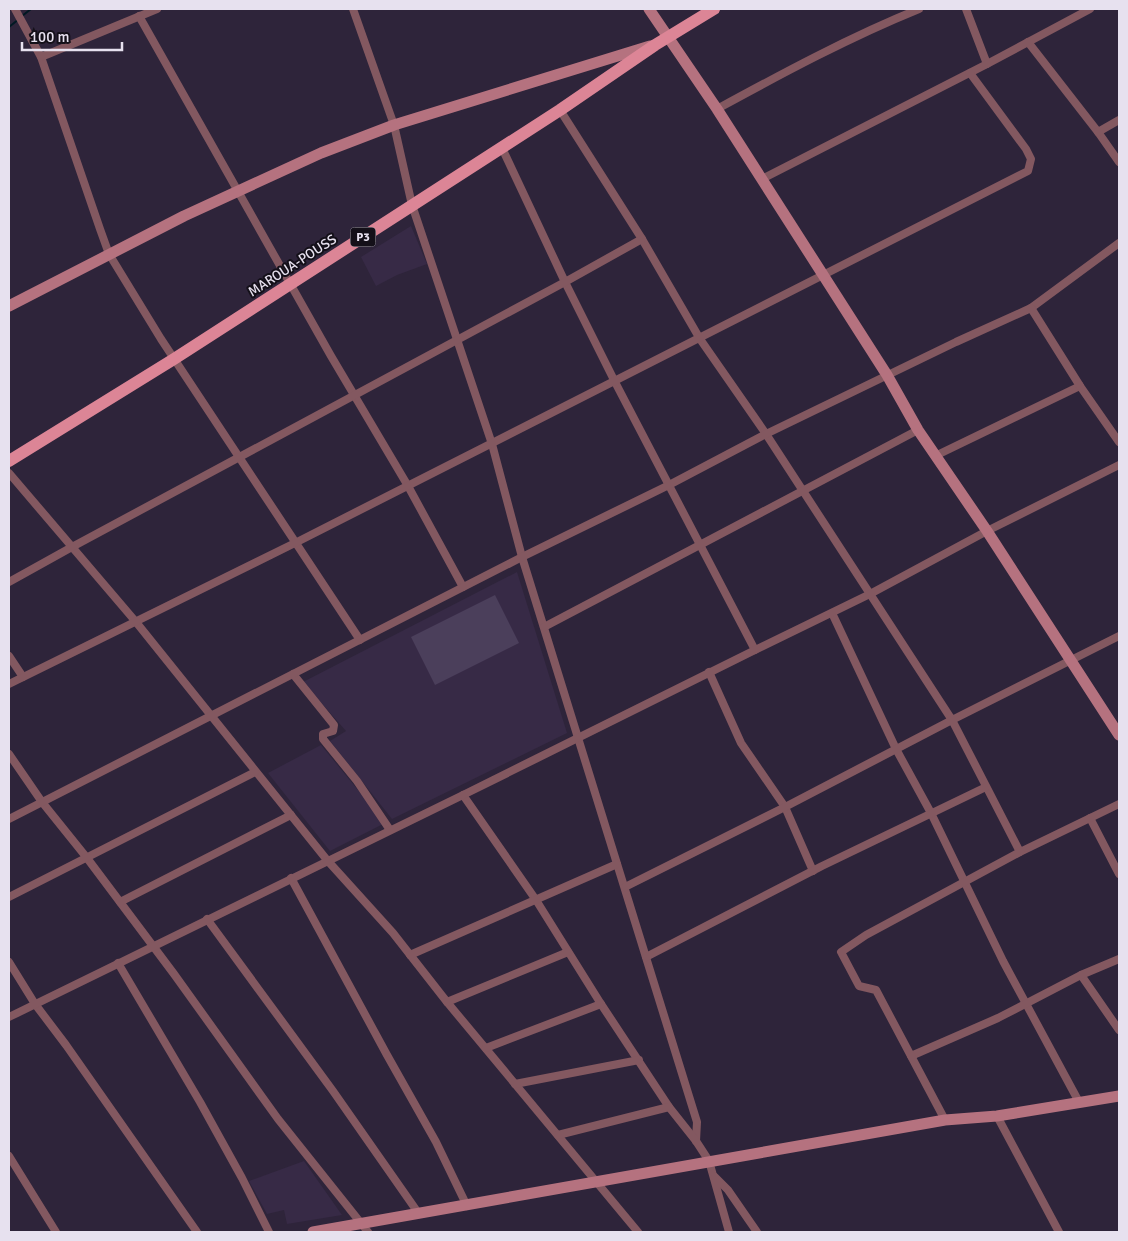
<svg xmlns="http://www.w3.org/2000/svg" width="1128" height="1241" font-family="Signika,sans-serif">
<style>
.built{fill:#372a46}
.pitch{fill:#4b3f5b}
.lines{fill:none;stroke-linecap:round;stroke-linejoin:round}
.stream{stroke:#001923;stroke-width:2}
.street{stroke:#835860;stroke-width:8}
.secondary{stroke:#b5727f;stroke-width:11}
.primary{stroke:#dc8596;stroke-width:12}
.labels{text-anchor:middle;stroke-width:4;stroke-linejoin:round;paint-order:stroke}
.shield{fill:#141019;stroke:#a8a2af;stroke-width:1}
.shield-label{font-size:12px;font-weight:bold;fill:#e7e1ef}
.street-label{font-size:14px;fill:#e7e1ef;stroke:#141019}
</style>
<rect width="100%" height="100%" fill="#2e243a"/>
<g class="built">
<polygon points="411,226 427,264 397,275 376,286 361,257"/>
<polygon points="517,572 567,733 392,819 330,741 346,731 303,682"/>
<polygon points="321,745 385,823 330,851 268,773"/>
<polygon points="304,1161 342,1215 287,1224 284,1210 267,1214 249,1181"/>
</g>
<polygon class="pitch" points="495,595 519,643 435,685 411,637"/>
<g class="lines">
<g class="stream">
<polyline points="22,16 31,9"/>
<polyline points="9,27 19,19"/>
</g>
<g class="street">
<polyline points="15,9 41,57 100,229 109,254 161,339 360,640"/>
<polyline points="353,9 394,125 412,205 492,444 522,557 697,1122 696,1141"/>
<polyline points="966,9 987,64"/>
<polyline points="139,16 331,356 408,486 463,587"/>
<polyline points="1028,42 1098,132 1119,162"/>
<polyline points="41,57 157,9"/>
<path d="M717 109C783 73 850 37 919 9"/>
<polyline points="560,110 642,239 700,339 766,434 952,720 1119,636"/>
<polyline points="1098,132 1119,120"/>
<polyline points="502,148 565,282 615,382 755,650"/>
<polyline points="762,179 987,64 1090,9"/>
<polyline points="1031,308 1119,243"/>
<polyline points="935,456 1080,386"/>
<polyline points="9,473 136,622 327,860 393,933 447,1002 638,1232"/>
<polyline points="9,582 72,547 565,282 642,239"/>
<polyline points="832,613 896,749 931,813 1003,961 1079,1102"/>
<polyline points="544,627 918,430"/>
<polyline points="9,656 23,677"/>
<polyline points="709,672 741,743 785,807 813,871"/>
<polyline points="293,674 334,725 333,731 323,734 323,739 357,781 390,830"/>
<polyline points="9,684 297,542 1028,171 1031,159 1026,149 970,73"/>
<polyline points="9,754 42,802 87,858 174,974 278,1119 368,1232"/>
<polyline points="463,795 536,900 601,1004 669,1107 696,1141 709,1161 729,1232"/>
<polyline points="1090,818 1119,874"/>
<polyline points="9,819 522,557 669,485 766,434 956,342 1031,308 1080,386 1119,442"/>
<polyline points="291,878 387,1055 436,1142 467,1206"/>
<polyline points="625,887 785,807 952,720 1020,852 1119,804"/>
<polyline points="9,897 255,772"/>
<polyline points="120,902 291,815"/>
<polyline points="207,919 333,1091 419,1214"/>
<polyline points="410,955 617,864"/>
<polyline points="646,957 822,866 986,787"/>
<polyline points="9,962 35,1004 66,1045 197,1232"/>
<polyline points="118,963 200,1102 242,1178 269,1232"/>
<polyline points="1081,975 1119,1030"/>
<polyline points="447,1002 568,952"/>
<polyline points="9,1017 463,795 755,650 870,594 987,531 1119,465"/>
<polyline points="486,1048 601,1004"/>
<polyline points="911,1056 998,1018 1081,975 1119,959"/>
<polyline points="515,1084 639,1060"/>
<polyline points="997,1116 1059,1232"/>
<polyline points="945,1120 876,990 859,986 841,952 866,935 1020,852"/>
<polyline points="558,1135 669,1107"/>
<polyline points="9,1156 56,1232"/>
<polyline points="715,1177 728,1190 757,1232"/>
</g>
<g class="secondary">
<polyline points="649,9 717,109 887,375 918,430 987,531 1119,735"/>
<polyline points="9,306 184,216 321,153 394,125 650,46"/>
<polyline points="313,1232 945,1120 997,1116 1119,1096"/>
</g>
<polyline class="primary" points="9,461 174,359 560,110 655,45 714,9"/>
</g>
<g class="labels">
<rect class="shield" x="350.5" y="227.5" width="25" height="19" rx="4"/>
<g class="shield-label">
<text x="363" y="241">P3</text>
</g>
<g class="street-label">
<text transform="translate(292 265) rotate(-33)" y="5">MAROUA-POUSS</text>
</g>
</g>
<rect width="1128" height="1241" fill="none" stroke="#e7e1ef" stroke-width="20"/>
<path d="M22 42v8h100v-8" fill="none" stroke="#e7e1ef" stroke-width="2.5"/>
<text x="30" y="42" font-size="15" fill="#e7e1ef" stroke="#141019" stroke-width="4" paint-order="stroke">100 m</text>
</svg>
